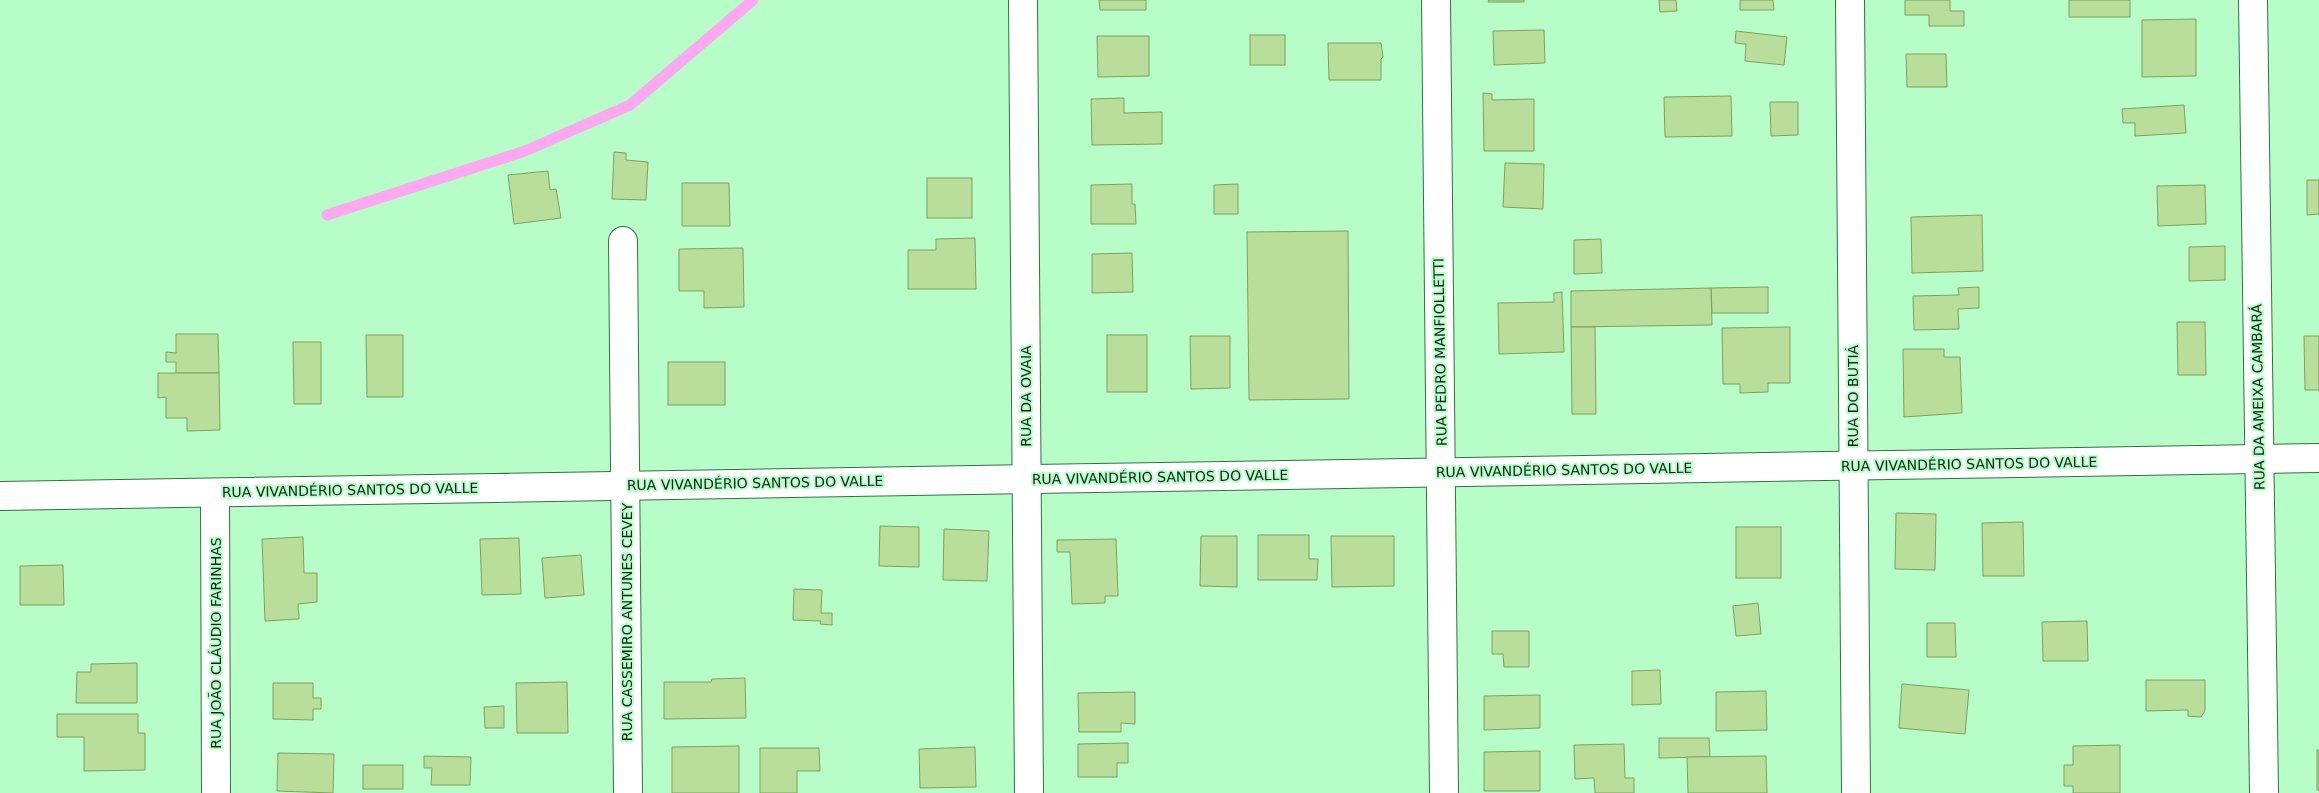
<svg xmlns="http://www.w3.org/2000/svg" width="2319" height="793" font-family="'DejaVu Sans',sans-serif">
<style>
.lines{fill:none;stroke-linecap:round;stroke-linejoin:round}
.stream{stroke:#fea8f2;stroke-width:11}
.building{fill:#b8de9a;stroke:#7ea160}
.minor-casing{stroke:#2f7244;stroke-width:30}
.minor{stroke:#fff;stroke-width:28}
.labels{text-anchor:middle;stroke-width:4;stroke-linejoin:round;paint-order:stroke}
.street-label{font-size:14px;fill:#0d2916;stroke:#b7fdc8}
</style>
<rect width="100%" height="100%" fill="#b7fdc8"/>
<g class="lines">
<polyline class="stream" points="327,215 525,151 630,105 753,0"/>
</g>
<g class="building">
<polygon points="1099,0 1146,0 1146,10 1100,10"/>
<polygon points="1489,0 1524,0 1524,2 1488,2"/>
<polygon points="1659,0 1676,0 1677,11 1660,12"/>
<polygon points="1740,0 1773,0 1774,10 1740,10"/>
<polygon points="1905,0 1950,0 1950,11 1964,11 1964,26 1929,26 1929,15 1905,15"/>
<rect x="2069" y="0" width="61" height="17"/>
<polygon points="2196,19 2196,76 2142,77 2142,20"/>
<polygon points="1544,30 1545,63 1494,65 1493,31"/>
<polygon points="1736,31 1787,37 1784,65 1745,61 1746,44 1735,43"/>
<rect x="1250" y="35" width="35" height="30"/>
<polygon points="1097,36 1149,36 1149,76 1098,77"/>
<polygon points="1328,43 1381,43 1383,57 1381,59 1381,80 1329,80"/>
<polygon points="1906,54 1946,54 1947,87 1907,87"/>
<polygon points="1483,93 1492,94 1492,100 1534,99 1534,151 1484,151"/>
<polygon points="1731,96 1732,136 1665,137 1664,97"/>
<polygon points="1124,98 1124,113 1162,112 1162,144 1092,145 1091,99"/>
<polygon points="1770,102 1798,102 1798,135 1771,136"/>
<polygon points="2184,105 2186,133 2135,136 2135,123 2123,123 2122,109"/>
<polygon points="614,152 626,153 626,160 648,162 646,200 612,199"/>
<polygon points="1505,163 1544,164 1543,209 1503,207"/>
<polygon points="548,171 550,190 556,189 561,218 514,224 508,175"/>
<rect x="927" y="178" width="45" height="40"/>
<polygon points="2307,180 2319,180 2319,214 2307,215"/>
<polygon points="682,183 729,183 730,226 682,226"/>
<polygon points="1132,184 1132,204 1135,204 1136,224 1091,224 1091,185"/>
<polygon points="1238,184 1238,214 1214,214 1214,185"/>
<polygon points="2205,185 2206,224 2158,226 2157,186"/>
<polygon points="1982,215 1983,271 1912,273 1911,217"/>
<polygon points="1348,231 1349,399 1249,400 1247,232"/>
<polygon points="975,238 976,289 908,289 908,250 936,250 936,239"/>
<polygon points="1601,239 1602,273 1574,274 1574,240"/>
<polygon points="2225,246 2225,280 2189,281 2189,247"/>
<polygon points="743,248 744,307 704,308 704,291 679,291 679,249"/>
<polygon points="1132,253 1133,292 1092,293 1092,254"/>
<polygon points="1768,287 1768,313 1712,313 1711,288"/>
<polygon points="1979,287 1979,308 1958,309 1959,329 1914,330 1913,296 1959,295 1958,288"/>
<polygon points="1711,288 1712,325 1571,327 1571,291"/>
<polygon points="1562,292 1564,352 1499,354 1498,303 1554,302 1554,293"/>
<polygon points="2177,322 2205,322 2206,375 2178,375"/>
<polygon points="1571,327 1595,327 1596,414 1572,414"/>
<polygon points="1790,327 1790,383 1768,383 1768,392 1740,393 1740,384 1723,384 1722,328"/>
<polygon points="176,334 218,334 219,373 176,373 176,362 166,362 166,352 176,353"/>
<polygon points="366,335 403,335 403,397 367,397"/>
<rect x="1107" y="335" width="40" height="57"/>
<polygon points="1190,336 1230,336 1230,388 1191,389"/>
<polygon points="2304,336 2319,336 2319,390 2305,390"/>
<polygon points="293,342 321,342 321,404 294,404"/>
<polygon points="1903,349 1944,349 1944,357 1960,357 1962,413 1904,417"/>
<rect x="668" y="362" width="57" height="43"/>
<polygon points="158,373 219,373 220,430 187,431 187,418 166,418 166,397 158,398"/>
<polygon points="1896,513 1936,514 1935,570 1895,569"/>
<polygon points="2023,522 2024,576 1983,576 1982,523"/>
<polygon points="880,526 919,527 919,567 879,566"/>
<rect x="1736" y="527" width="45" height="51"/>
<polygon points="944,529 989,531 987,581 943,580"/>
<polygon points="1258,535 1309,535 1309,559 1318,559 1317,580 1258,580"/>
<polygon points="1201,536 1237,536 1237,587 1200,586"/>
<polygon points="1331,536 1394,536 1394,586 1332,587"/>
<polygon points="303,537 304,573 317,573 317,602 298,604 299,619 265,621 262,539"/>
<polygon points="519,538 521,594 482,595 480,539"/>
<polygon points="1116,539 1118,596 1105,596 1105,603 1072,604 1070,552 1057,552 1057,540"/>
<polygon points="581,555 584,595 545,598 542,558"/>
<polygon points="63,565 64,605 20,605 20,566"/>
<polygon points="794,589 822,590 821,613 832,613 832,625 820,624 821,621 793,620"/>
<polygon points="1758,603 1761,634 1736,636 1733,606"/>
<polygon points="2087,621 2088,661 2043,661 2042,622"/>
<polygon points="1927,623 1955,623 1956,657 1927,657"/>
<polygon points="1492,631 1529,631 1529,667 1504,667 1503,654 1492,654"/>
<polygon points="137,663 137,703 76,703 77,672 91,672 91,664"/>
<polygon points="1660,670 1661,704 1632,705 1632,671"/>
<polygon points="745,678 746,718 664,719 664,682 711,682 712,679"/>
<polygon points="2146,680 2205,680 2205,711 2201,717 2188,716 2188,710 2146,711"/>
<polygon points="567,682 568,733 517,733 516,683"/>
<polygon points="273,683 313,683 313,698 321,698 321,709 313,709 313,720 273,719"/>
<polygon points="1902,684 1969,690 1965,734 1899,728"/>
<polygon points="1766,691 1767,730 1716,731 1716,692"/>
<polygon points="1135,692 1135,724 1121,723 1121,732 1079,732 1078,693"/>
<polygon points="1540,695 1540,728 1484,730 1484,696"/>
<polygon points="504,706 504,728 485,728 484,707"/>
<polygon points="57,714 138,714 138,733 145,733 145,770 84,771 84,737 57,737"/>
<polygon points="1659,738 1709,738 1710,757 1659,758"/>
<polygon points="1128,743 1128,763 1117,763 1117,777 1078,777 1078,744"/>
<polygon points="1624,744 1625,778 1634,778 1634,793 1595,793 1594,778 1575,779 1574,745"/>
<polygon points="2120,745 2120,793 2073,793 2073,786 2064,786 2064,765 2073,765 2073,746"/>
<polygon points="739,746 739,793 672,793 672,747"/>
<polygon points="975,747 976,787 920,788 919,749"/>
<polygon points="760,748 819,748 820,771 797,771 797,793 760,793"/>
<rect x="2317" y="750" width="2" height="40"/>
<polygon points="1540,751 1540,791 1484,791 1484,752"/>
<polygon points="278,753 334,754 333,793 277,791"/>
<polygon points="424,756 471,757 470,785 431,785 432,768 424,768"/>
<polygon points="1766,756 1767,793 1688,793 1687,757"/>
<rect x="363" y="765" width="40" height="24"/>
</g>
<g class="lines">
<defs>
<g id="minor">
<polyline points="1023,0 1029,793"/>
<polyline points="1436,0 1444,793"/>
<polyline points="1850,0 1856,793"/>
<polyline points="2253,0 2264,793"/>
<polyline points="623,241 628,793"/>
<polyline points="215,493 216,793"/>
<polyline points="0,496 2319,458"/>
</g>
</defs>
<use href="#minor" class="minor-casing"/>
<use href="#minor" class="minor"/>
</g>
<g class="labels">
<g class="street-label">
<text transform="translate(1440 352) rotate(-91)" y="5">RUA PEDRO MANFIOLLETTI</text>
<text transform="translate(1026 396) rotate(-90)" y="5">RUA DA OVAIA</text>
<text transform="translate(1853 396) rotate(-90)" y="5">RUA DO BUTIÁ</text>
<text transform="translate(2258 397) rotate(-91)" y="5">RUA DA AMEIXA CAMBARÁ</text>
<text transform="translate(1969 464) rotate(-1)" y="5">RUA VIVANDÉRIO SANTOS DO VALLE</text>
<text transform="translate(1564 470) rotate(-1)" y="5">RUA VIVANDÉRIO SANTOS DO VALLE</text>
<text transform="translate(1160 477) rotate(-1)" y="5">RUA VIVANDÉRIO SANTOS DO VALLE</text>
<text transform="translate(755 483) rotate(-1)" y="5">RUA VIVANDÉRIO SANTOS DO VALLE</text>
<text transform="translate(350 490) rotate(-1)" y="5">RUA VIVANDÉRIO SANTOS DO VALLE</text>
<text transform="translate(627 622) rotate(-90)" y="5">RUA CASSEMIRO ANTUNES CEVEY</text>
<text transform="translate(216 643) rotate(-90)" y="5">RUA JOÃO CLÁUDIO FARINHAS</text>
</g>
</g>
</svg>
